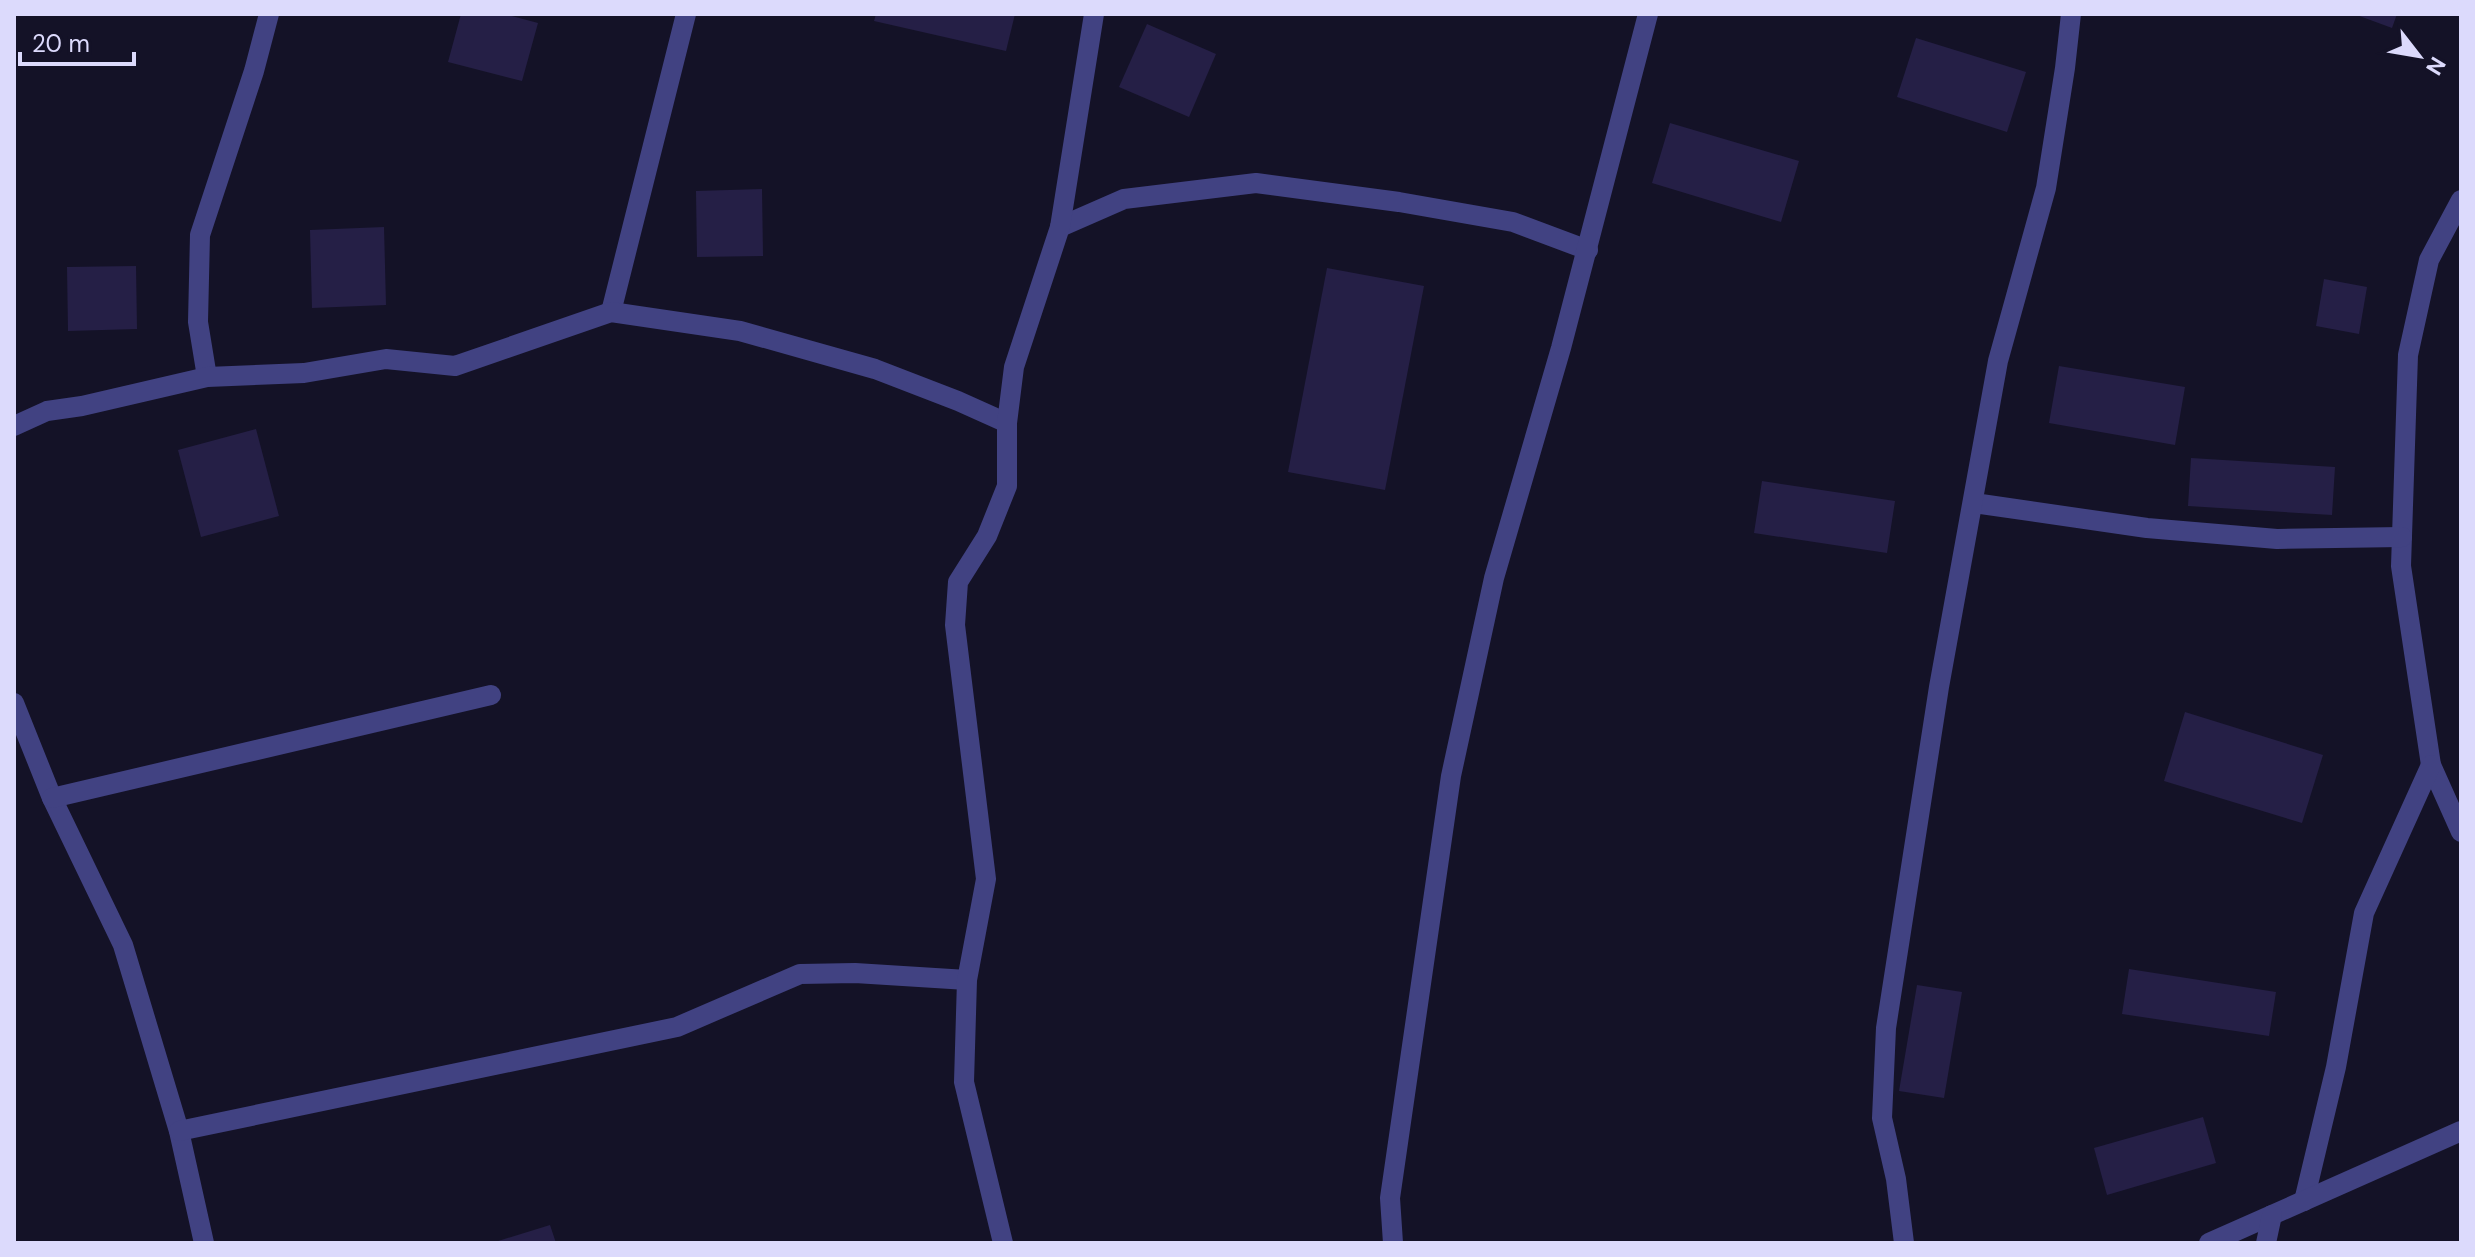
<svg xmlns="http://www.w3.org/2000/svg" width="2475" height="1257" font-family="'DM Sans',sans-serif">
<style>
.building{fill:#251f46}
.lines{fill:none;stroke-linecap:round;stroke-linejoin:round}
.minor{stroke:#414282;stroke-width:20}
</style>
<rect width="100%" height="100%" fill="#141227"/>
<g class="building">
<polygon points="461,14 504,14 538,23 522,81 448,62"/>
<polygon points="876,14 1015,14 1006,51 874,21"/>
<polygon points="2354,14 2397,14 2392,28"/>
<polygon points="1147,24 1216,54 1189,117 1119,87"/>
<polygon points="1916,38 2026,72 2007,132 1897,97"/>
<polygon points="1670,123 1799,161 1781,222 1652,183"/>
<polygon points="762,189 763,256 697,257 696,191"/>
<polygon points="384,227 386,305 312,308 310,230"/>
<polygon points="136,266 137,329 68,331 67,267"/>
<polygon points="1327,268 1424,286 1385,490 1288,472"/>
<polygon points="2324,279 2367,287 2359,334 2316,326"/>
<polygon points="2059,366 2185,387 2175,445 2049,423"/>
<polygon points="256,429 279,516 201,537 178,450"/>
<polygon points="2191,458 2335,467 2332,515 2188,506"/>
<polygon points="1762,481 1895,501 1887,553 1754,533"/>
<polygon points="2185,712 2323,755 2302,823 2164,781"/>
<polygon points="2129,969 2276,992 2269,1036 2122,1014"/>
<polygon points="1917,985 1962,992 1944,1098 1899,1091"/>
<polygon points="2203,1117 2216,1163 2107,1195 2094,1148"/>
<polygon points="550,1225 556,1243 495,1243 495,1242"/>
</g>
<g class="lines">
<g class="minor">
<polyline points="2461,200 2429,260 2408,355 2401,566 2431,765 2461,832"/>
<polyline points="1060,227 1124,199 1256,183 1399,202 1513,222 1588,250"/>
<polyline points="611,312 686,14"/>
<polyline points="207,377 198,322 200,235 254,71 269,14"/>
<polyline points="14,426 47,411 82,406 207,377 304,373 386,359 455,366 611,312 740,331 875,369 958,401 1007,423"/>
<polyline points="1974,503 2147,528 2277,539 2402,537"/>
<polyline points="14,703 52,798 123,945 179,1131 204,1243"/>
<polyline points="52,798 491,695"/>
<polyline points="179,1131 677,1027 800,974 855,973 967,980"/>
<polyline points="2304,1201 2336,1067 2364,913 2431,765"/>
<polyline points="1003,1243 964,1082 967,980 986,879 955,625 958,582 987,536 1007,486 1007,423 1014,367 1060,227 1094,14"/>
<polyline points="1393,1243 1390,1198 1451,776 1494,578 1561,348 1648,14"/>
<polyline points="1904,1243 1896,1179 1882,1118 1886,1028 1939,687 1998,361 2046,188 2065,68 2071,14"/>
<polyline points="2209,1243 2461,1131"/>
<polyline points="2266,1243 2272,1215"/>
</g>
</g>
<rect width="2475" height="1257" fill="none" stroke="#dcdafc" stroke-width="32"/>
<g transform="translate(2419 56) rotate(121)" stroke="#141227" stroke-width="6" paint-order="stroke">
<path d="M0-6L14 30L0 20L-14 30Z" fill="#dcdafc"/>
<text y="-12" font-size="22" font-weight="bold" text-anchor="middle" fill="#dcdafc">N</text>
</g>
<path d="M20 52v12h114v-12" fill="none" stroke="#dcdafc" stroke-width="4"/>
<text x="32" y="52" font-size="24" fill="#dcdafc" stroke="#141227" stroke-width="6" paint-order="stroke">20 m</text>
</svg>
